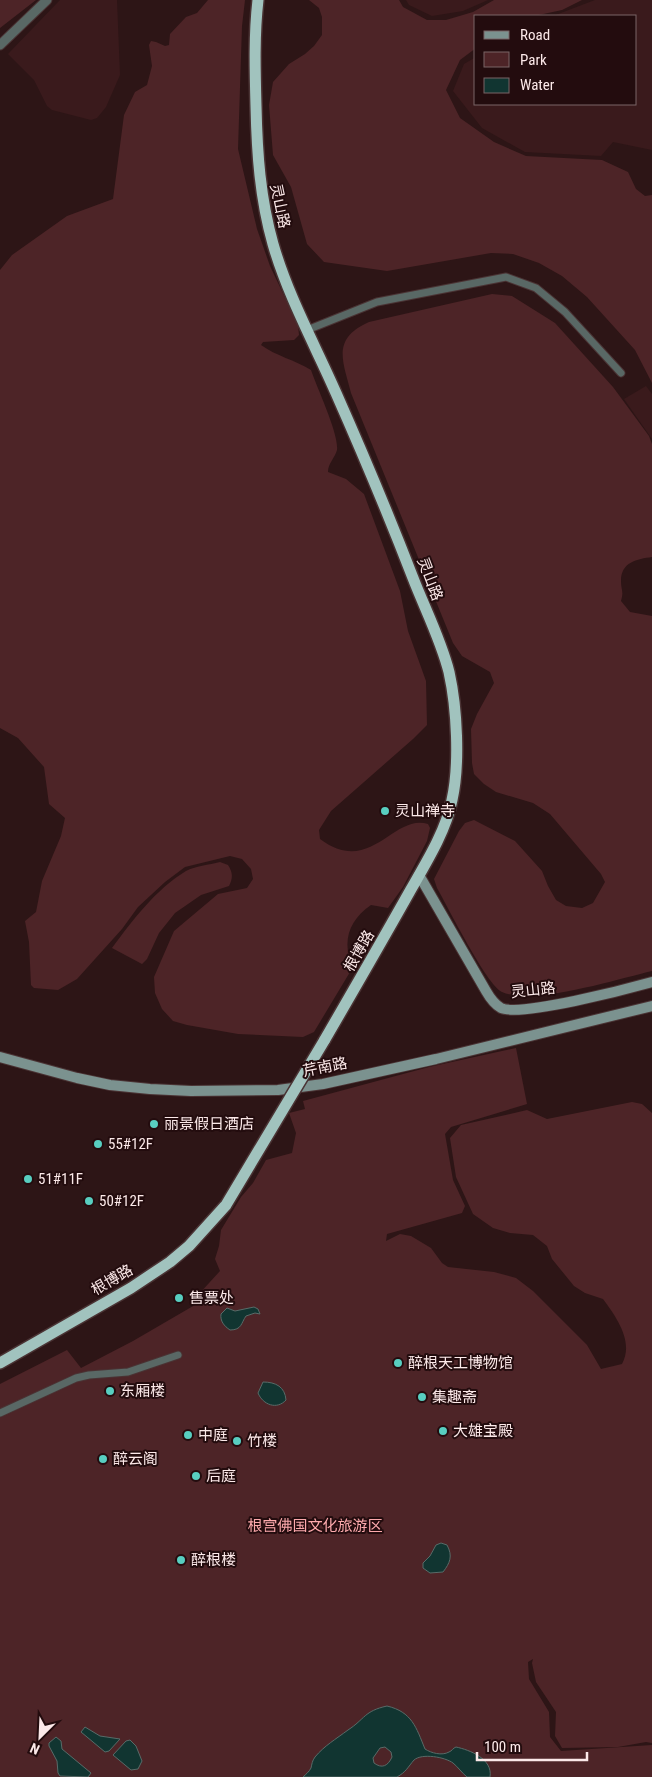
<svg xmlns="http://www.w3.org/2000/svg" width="652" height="1777" font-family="'Roboto Condensed','Noto Sans SC',sans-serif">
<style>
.built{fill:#3a1a1c}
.green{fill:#4d2427}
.water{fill:#113531;stroke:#586b68;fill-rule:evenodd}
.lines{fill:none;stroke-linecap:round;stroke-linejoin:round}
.minor-casing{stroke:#4a3334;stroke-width:9}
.tertiary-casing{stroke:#4a3334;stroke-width:11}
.secondary-casing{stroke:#4a3334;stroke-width:12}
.trunk-casing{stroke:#4a3334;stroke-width:14}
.minor{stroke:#596865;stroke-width:7}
.tertiary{stroke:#596865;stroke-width:9}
.secondary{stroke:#7b928f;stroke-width:10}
.trunk{stroke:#a1c3be;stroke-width:11}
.trunk-bridge-casing{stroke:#4a3334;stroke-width:14;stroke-linecap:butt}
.trunk-bridge{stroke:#a1c3be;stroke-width:11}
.poi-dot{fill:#58cec0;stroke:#230c0e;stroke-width:2}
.labels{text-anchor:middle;stroke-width:4;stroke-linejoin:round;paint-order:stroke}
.street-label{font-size:15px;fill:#fce9e9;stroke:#230c0e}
.poi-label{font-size:15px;fill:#fce9e9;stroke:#230c0e;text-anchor:start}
.park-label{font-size:15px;fill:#fdaaad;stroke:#230c0e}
</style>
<rect width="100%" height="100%" fill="#2d1516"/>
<g class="built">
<polygon points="60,0 117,0 120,75 106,107 97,118 91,120 52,110 47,106 34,80 8,54"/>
<polygon points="406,0 488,0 463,11 432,16 409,5"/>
<polygon points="595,0 652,0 652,150 613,142 601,156 525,152 482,128 453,91 464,64 476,57 476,104 636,104 636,16 553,16"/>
<polygon points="646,386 652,394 652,439 624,399"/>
</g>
<g class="green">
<polygon points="0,0 36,0 0,28"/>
<path d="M208 0H245L242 26 238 149 257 229 270 266 298 325 299 335 294 340 263 342 261 345C276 356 295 360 311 370 317 388 339 434 337 450 335 458 328 463 328 472L346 479 364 494 400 591 408 631 426 681 427 725 413 739 331 811 319 830 320 839C371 877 393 813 428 824L430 828 427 841 403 887 388 908 371 905C349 920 341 942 353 967L314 1032 303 1037 238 1034 187 1025 173 1021 162 1009 155 993 154 977 174 931 218 894 247 888 253 879 251 869 242 859 230 856 185 867 165 882 138 907 122 929 77 979 58 990 34 988 31 985 29 942 25 921 36 912 42 881 61 836 65 818 49 804 44 767 18 738 0 728V270L12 255 67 216 113 199 124 115 135 92 147 85 152 66 149 45 151 41 156 42 165 46 169 45 170 34 186 17 197 13Z"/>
<polygon points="309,0 399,0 403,7 427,20 446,20 473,12 494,0 582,0 562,10 534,16 476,16 476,48 460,60 446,90 460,118 494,142 526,156 602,160 628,172 636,189 645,196 652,195 652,383 635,350 587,297 562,276 539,263 513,254 491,253 387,271 324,262 307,244 291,187 273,155 269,105 273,82 289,64 305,54 314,46 322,35 322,17 319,8"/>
<path d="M492 294 512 296 555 323 613 387 649 436 652 444V557C637 559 621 562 621 581 621 590 624 591 621 601L630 612 652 616V971C618 979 532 1006 502 992 486 984 448 907 437 888L434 879 459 831 465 823 474 820 515 841 542 871 548 886 556 900 566 906 582 908 593 903 605 882 601 874 550 814 533 803 496 792 484 784 474 774 472 763 471 729 477 714 494 683 490 672 462 656 453 643 351 393C343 361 331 339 369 322Z"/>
<path d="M220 862 228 865C233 873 233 878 229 886L201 895 175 913 159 933 147 959 142 964 112 948C133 920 155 890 186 871 195 866 209 865 220 862Z"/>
<path d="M516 1048 527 1104 451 1127 445 1134 453 1180 465 1206 462 1213 387 1234 386 1241 400 1234 411 1236 431 1248 442 1263 448 1267 494 1272 516 1278 533 1291 587 1345 601 1369 622 1364C634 1342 617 1318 603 1299L585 1293 574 1286 552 1259 547 1246 533 1235 510 1233 493 1228 473 1214 456 1177 450 1138 461 1125 510 1114 527 1110 547 1119 632 1102 642 1104 652 1113V1743L646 1742 618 1747 562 1748 555 1736 556 1712 536 1682 532 1663 533 1659 528 1662 529 1679 549 1712 550 1737 561 1751 652 1745V1777H0V1384L67 1350 81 1368 133 1341 200 1302 199 1294 220 1271 215 1259 219 1246 221 1230 241 1197 253 1183 266 1160 292 1153 296 1133 289 1113 305 1109 303 1101 429 1067Z"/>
</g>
<g class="water">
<path d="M254 1307 258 1309 260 1314 255 1313 246 1316C241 1323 242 1330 230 1330 224 1326 220 1321 221 1314L227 1308 235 1311Z"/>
<path d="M263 1382C276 1382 285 1387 286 1400 277 1410 263 1405 258 1393Z"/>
<path d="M441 1543 447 1545C453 1556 450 1563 443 1572L430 1573 423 1568V1563L430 1556 436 1545Z"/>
<path d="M387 1706C412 1712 416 1727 425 1749 431 1753 442 1756 449 1752 452 1751 453 1748 456 1747 470 1750 493 1759 490 1777H467C462 1773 458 1767 453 1763 445 1757 422 1753 414 1760 408 1767 406 1772 397 1777H303C306 1774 309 1772 311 1768 312 1764 312 1761 315 1757 324 1746 336 1739 348 1730 365 1719 364 1711 387 1706ZM385 1747 391 1752 392 1757C388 1766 382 1769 374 1763L373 1758 380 1748Z"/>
<polygon points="85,1727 100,1736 120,1739 109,1751 105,1752 81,1732"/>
<polygon points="56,1737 61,1741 62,1749 91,1773 88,1777 60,1776 58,1773 57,1761 49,1746 49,1743"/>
<polygon points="130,1740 136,1746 142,1761 138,1769 131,1770 113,1755 126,1741"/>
</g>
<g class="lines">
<defs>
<g id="minor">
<polyline points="307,330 377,302 506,277 536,288 565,312 621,373"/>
<polyline points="0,1413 76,1378 89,1375 128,1372 178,1355"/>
</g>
<polyline id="tertiary" points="0,45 47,0"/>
<g id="secondary">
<path d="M419 875 486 991C490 998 494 1004 501 1008 521 1017 627 989 652 982"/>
<polyline points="0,1057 77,1078 110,1085 150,1089 191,1091 278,1090 323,1084 436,1059 652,1006"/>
</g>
<g id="trunk">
<path d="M258 0C254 35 255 70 256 106 257 153 260 198 273 244 288 296 314 343 336 393 363 454 389 516 413 578 425 609 441 640 449 672 457 708 460 764 452 800 446 831 426 863 410 891 382 941 353 991 324 1041"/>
<polyline points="0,1363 131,1288 170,1262 189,1246 226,1205"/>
</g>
</defs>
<use href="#minor" class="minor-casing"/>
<use href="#tertiary" class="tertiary-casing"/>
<use href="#secondary" class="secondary-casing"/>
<use href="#trunk" class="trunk-casing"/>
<use href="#minor" class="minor"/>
<use href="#tertiary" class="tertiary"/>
<use href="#secondary" class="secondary"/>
<use href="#trunk" class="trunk"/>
<defs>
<polyline id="trunk-bridge" points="226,1205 324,1041"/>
</defs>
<use href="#trunk-bridge" class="trunk-bridge-casing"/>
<use href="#trunk-bridge" class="trunk-bridge"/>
</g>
<g class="poi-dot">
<circle cx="385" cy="811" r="5"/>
<circle cx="154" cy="1124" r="5"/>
<circle cx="98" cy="1144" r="5"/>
<circle cx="28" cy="1179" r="5"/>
<circle cx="89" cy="1201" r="5"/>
<circle cx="179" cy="1298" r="5"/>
<circle cx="398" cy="1363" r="5"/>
<circle cx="110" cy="1391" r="5"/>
<circle cx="422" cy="1397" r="5"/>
<circle cx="443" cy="1431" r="5"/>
<circle cx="188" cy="1435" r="5"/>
<circle cx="237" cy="1441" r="5"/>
<circle cx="103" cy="1459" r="5"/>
<circle cx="196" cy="1476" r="5"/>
<circle cx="181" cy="1560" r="5"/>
</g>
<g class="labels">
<g class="street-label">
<text transform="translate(280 206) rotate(78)" y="5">灵山路</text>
<text transform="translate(430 579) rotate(69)" y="5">灵山路</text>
<text transform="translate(359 951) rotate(-60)" y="5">根博路</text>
<text transform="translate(533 990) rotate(-6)" y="5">灵山路</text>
<text transform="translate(325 1067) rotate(-11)" y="5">芹南路</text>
<text transform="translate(112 1280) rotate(-30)" y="5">根博路</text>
</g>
<g class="poi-label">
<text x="395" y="816">灵山禅寺</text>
<text x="164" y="1129">丽景假日酒店</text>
<text x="108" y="1149">55#12F</text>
<text x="38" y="1184">51#11F</text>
<text x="99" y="1206">50#12F</text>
<text x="189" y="1303">售票处</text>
<text x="408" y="1368">醉根天工博物馆</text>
<text x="120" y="1396">东厢楼</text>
<text x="432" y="1402">集趣斋</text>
<text x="453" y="1436">大雄宝殿</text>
<text x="198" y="1440">中庭</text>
<text x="247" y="1446">竹楼</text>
<text x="113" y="1464">醉云阁</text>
<text x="206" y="1481">后庭</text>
<text x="191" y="1565">醉根楼</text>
</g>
<g class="park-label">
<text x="315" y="1531">根宫佛国文化旅游区</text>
</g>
</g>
<rect x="474" y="15" width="162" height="90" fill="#230c0e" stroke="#7a6466"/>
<rect x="484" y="31" width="25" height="8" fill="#7b928f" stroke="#7a6466"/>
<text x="520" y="40" font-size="15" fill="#fce9e9">Road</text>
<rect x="484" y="52" width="25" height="15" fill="#4d2427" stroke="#7a6466"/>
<text x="520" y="65" font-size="15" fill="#fce9e9">Park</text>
<rect x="484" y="78" width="25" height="15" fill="#113531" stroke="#7a6466"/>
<text x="520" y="90" font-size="15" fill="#fce9e9">Water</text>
<g transform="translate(40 1737) rotate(204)" stroke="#230c0e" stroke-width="4" paint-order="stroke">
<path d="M0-4L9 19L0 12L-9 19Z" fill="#fce9e9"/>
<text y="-8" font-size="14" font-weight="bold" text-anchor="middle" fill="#fce9e9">N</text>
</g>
<path d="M477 1752v8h110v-8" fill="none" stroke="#fce9e9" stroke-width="2.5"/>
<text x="484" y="1752" font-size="15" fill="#fce9e9" stroke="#230c0e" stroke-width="4" paint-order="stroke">100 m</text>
</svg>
